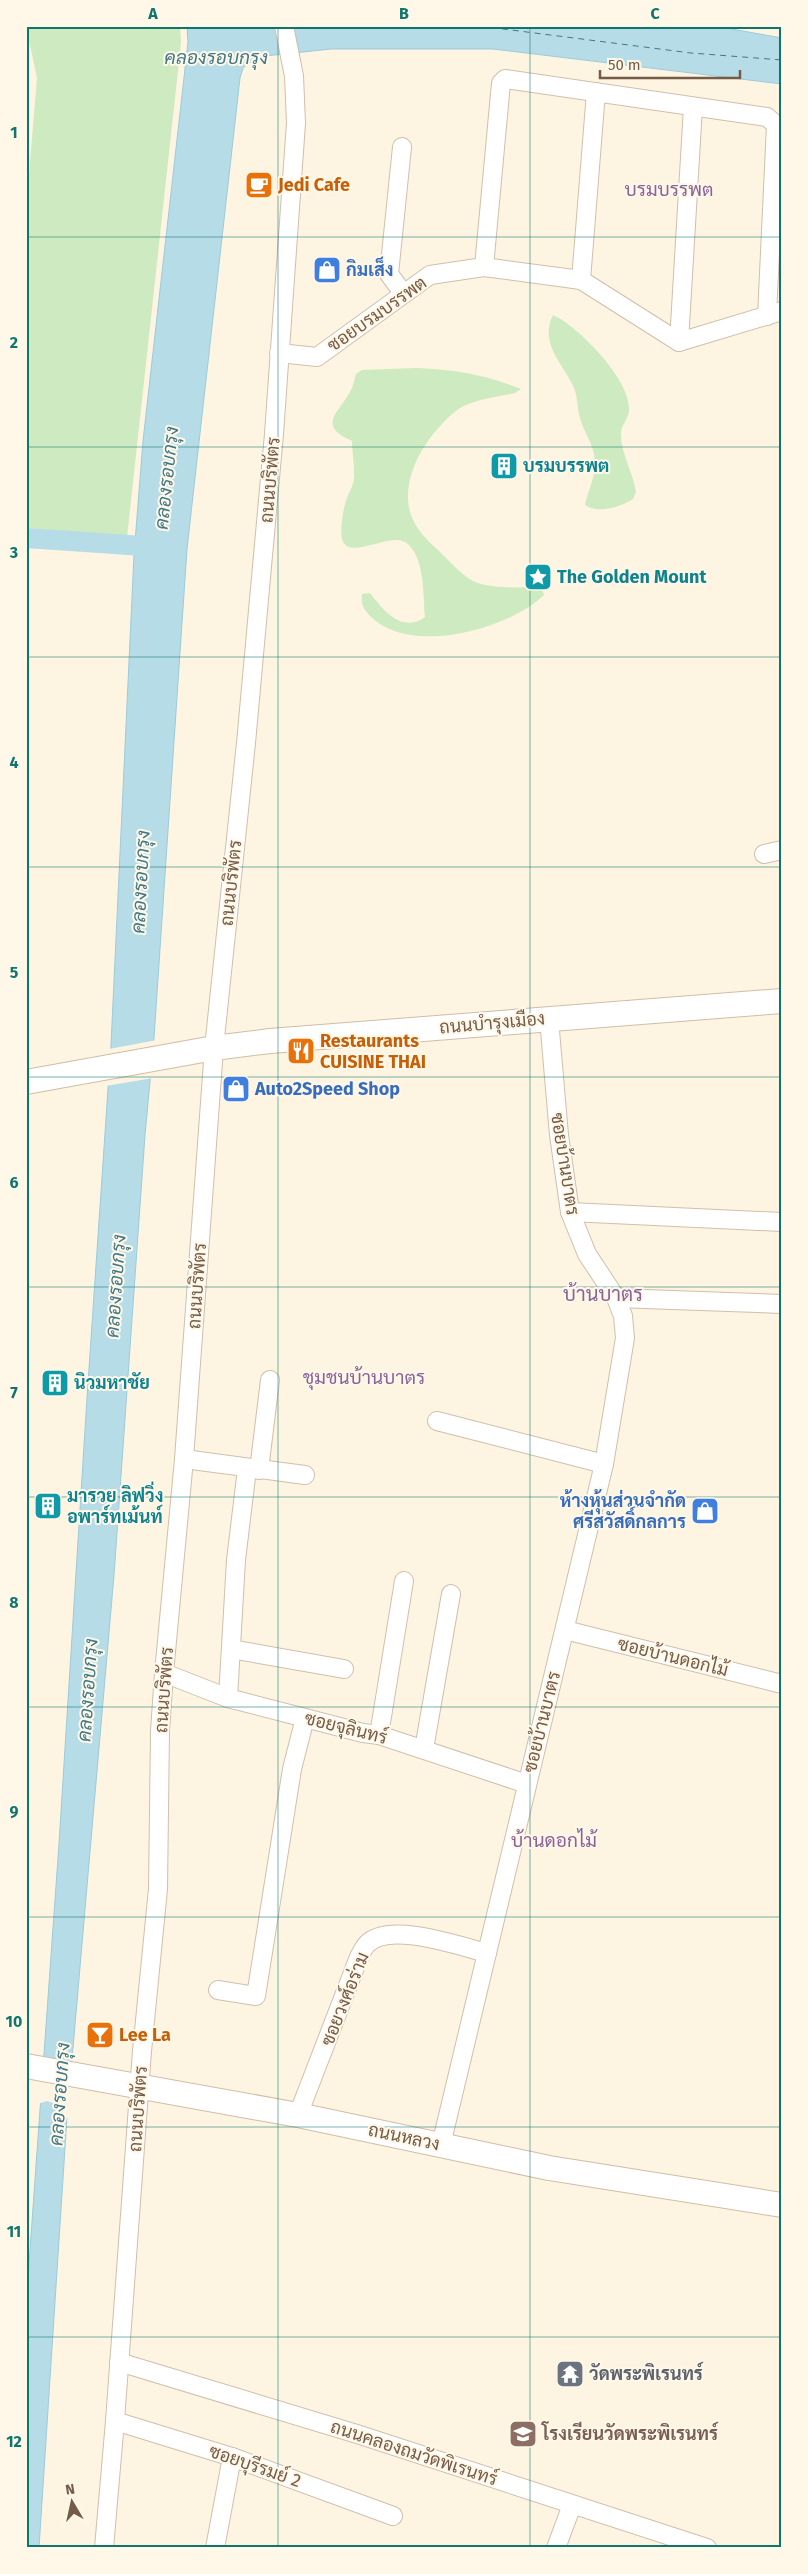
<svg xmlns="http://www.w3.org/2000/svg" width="808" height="2574" font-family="'Fira Sans',Sarabun,sans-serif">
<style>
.green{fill:#ceeac0}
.water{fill:#b6dce7;stroke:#9ccbd9}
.pier{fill:#fdf4e2}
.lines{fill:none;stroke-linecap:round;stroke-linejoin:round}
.canal{stroke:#b6dce7;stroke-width:20}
.ferry{stroke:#417889;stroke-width:1;stroke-dasharray:6 5;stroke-linecap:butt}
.street-casing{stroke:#d0bfac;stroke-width:20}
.secondary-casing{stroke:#d1bda6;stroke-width:26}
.street{stroke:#fff;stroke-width:18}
.secondary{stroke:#fff;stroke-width:24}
.grid{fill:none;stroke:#0f766e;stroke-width:1;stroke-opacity:0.55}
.labels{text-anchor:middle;stroke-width:4;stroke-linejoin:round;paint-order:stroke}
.food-label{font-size:18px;font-weight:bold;fill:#c56008;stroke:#fff8e9;text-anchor:start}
.shop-label{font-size:18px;font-weight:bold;fill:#366cbe;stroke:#fff8e9;text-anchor:start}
.street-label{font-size:18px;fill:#755b48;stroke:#fff8e9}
.culture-label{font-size:18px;font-weight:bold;fill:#0d838f;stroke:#fff8e9;text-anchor:start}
.worship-label{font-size:18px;font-weight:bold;fill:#5b616d;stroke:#fff8e9;text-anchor:start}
.education-label{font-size:18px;font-weight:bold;fill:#785e54;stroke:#fff8e9;text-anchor:start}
.water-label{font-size:19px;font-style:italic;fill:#417889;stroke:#fff8e9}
.neighbourhood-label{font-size:19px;fill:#8b6399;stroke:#fff8e9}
.quarter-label{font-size:20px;fill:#8b6399;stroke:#fff8e9}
.neatline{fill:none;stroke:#0f766e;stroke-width:2}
.grid-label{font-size:16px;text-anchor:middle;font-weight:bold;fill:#0f766e}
</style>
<rect width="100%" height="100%" fill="#fdf4e2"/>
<g class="green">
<polygon points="26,26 180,26 181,43 127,537 26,528 26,211 37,78"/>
<path d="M553 315C578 326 631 380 629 410 629 418 622 424 621 432 620 452 633 472 636 492L633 499C621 507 598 514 585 505 588 491 596 476 595 461 594 444 584 433 580 418 577 408 578 398 574 388 563 363 539 344 553 315Z"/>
<path d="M416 368C457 370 483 374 521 389L515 393C497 397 473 399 457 410 429 432 400 475 410 512 415 529 427 540 439 551 451 562 465 580 481 584 500 589 521 587 541 587L544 595C508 629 420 653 377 622 367 614 360 607 362 594L370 593C383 610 402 634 425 617 423 595 425 560 408 544 392 529 349 563 342 539 340 529 343 510 346 501 348 494 353 487 354 479 355 467 352 454 352 441 315 425 340 412 351 390 354 385 354 379 356 374L362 370Z"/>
</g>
<polygon class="water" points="187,26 715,26 782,38 782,84 493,49 331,49 265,56 249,63 243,68 240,78 187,549 154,1038 145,1135 114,1575 67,2117 39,2548 26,2548 26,2306 59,1844 87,1398 111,1045 134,555 143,441 188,42"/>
<g class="pier">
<polygon points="157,1040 153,1078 106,1086 109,1049"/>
<polygon points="41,2059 54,2063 75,2060 70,2119 64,2117 62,2106 47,2101 38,2104"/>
</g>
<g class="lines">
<polyline class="canal" points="26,538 158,547"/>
<polyline class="ferry" points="480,26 691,53 782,60"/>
<defs>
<g id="street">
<polyline points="402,147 389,274 403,293"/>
<polyline points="484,267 501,83 505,79 767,117 776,125 767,316"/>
<polyline points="581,280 596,92"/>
<polyline points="679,342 693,107"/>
<polyline points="279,353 317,357 430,275 484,267 581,280 679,342 782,311"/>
<polyline points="764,854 782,850"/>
<polyline points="570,1212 782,1222"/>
<polyline points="616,1298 782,1304"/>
<polyline points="437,1421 604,1464"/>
<polyline points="184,1459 305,1475"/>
<polyline points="259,1470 270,1380"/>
<polyline points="565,1630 782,1684"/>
<polyline points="231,1649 344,1669"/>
<polyline points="164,1673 228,1698 363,1733 379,1735 527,1784"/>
<polyline points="228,1698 236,1560 247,1469"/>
<polyline points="379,1735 404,1581"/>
<polyline points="424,1749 451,1594"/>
<polyline points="218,1990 256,1996 292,1769 305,1718"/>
<path d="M298 2115 359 1957C361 1953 364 1947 367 1944 389 1921 459 1946 487 1953"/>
<polyline points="441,2145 604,1464 625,1338 623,1316 616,1298 587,1254 570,1212 559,1135 549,1019"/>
<polyline points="119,2362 357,2434 707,2548"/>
<polyline points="115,2421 232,2457 393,2516"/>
<polyline points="104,2548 115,2421 142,2051 158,1889 160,1731 164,1673 184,1459 214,1048 246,743 274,434 296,123 294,76 284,26"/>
<polyline points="215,2548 232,2457"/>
<polyline points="556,2548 572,2505"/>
</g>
<g id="secondary">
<polyline points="26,1082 214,1048 270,1041 782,1001"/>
<polyline points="26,2066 298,2115 549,2168 782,2205"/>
</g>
</defs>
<use href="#street" class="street-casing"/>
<use href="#secondary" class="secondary-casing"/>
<use href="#street" class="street"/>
<use href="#secondary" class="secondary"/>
</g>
<path class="grid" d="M278 26V2548M530 26V2548M26 237H782M26 447H782M26 657H782M26 867H782M26 1077H782M26 1287H782M26 1497H782M26 1707H782M26 1917H782M26 2127H782M26 2337H782"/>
<defs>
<symbol id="cafe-square" viewBox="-11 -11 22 22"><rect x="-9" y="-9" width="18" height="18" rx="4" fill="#e8710a" stroke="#fff8e9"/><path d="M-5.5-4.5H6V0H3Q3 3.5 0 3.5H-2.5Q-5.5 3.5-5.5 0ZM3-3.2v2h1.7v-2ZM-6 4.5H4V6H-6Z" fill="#fff"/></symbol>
<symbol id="shop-square" viewBox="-11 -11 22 22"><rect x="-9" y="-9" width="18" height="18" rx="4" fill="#3f7fe0" stroke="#fff8e9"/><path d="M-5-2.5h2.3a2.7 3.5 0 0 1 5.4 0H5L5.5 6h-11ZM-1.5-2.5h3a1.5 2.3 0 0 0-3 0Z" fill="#fff"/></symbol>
<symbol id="building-square" viewBox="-11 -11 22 22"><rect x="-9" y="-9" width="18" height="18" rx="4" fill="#0f9aa8" stroke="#fff8e9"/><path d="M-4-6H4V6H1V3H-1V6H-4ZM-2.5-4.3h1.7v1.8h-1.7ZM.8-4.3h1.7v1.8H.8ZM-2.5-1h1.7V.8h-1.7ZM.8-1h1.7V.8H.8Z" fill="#fff"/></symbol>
<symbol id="sight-square" viewBox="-11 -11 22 22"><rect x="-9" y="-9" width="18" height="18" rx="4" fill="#0f9aa8" stroke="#fff8e9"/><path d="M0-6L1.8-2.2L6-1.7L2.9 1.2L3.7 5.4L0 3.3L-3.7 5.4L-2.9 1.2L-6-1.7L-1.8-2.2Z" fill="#fff"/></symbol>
<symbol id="restaurant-square" viewBox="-11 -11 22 22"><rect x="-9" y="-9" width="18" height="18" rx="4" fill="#e8710a" stroke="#fff8e9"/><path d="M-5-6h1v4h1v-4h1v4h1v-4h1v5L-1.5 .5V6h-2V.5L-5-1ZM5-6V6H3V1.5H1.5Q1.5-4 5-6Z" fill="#fff"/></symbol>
<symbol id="bar-square" viewBox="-11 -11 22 22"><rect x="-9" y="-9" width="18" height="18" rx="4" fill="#e8710a" stroke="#fff8e9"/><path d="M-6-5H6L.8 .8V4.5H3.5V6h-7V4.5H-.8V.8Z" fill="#fff"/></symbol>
<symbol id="temple-square" viewBox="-11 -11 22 22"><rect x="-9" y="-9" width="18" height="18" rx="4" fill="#6b7280" stroke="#fff8e9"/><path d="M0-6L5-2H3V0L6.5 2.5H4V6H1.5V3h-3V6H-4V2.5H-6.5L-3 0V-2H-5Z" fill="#fff"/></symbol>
<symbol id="school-square" viewBox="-11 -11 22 22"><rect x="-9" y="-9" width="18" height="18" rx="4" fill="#8d6e63" stroke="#fff8e9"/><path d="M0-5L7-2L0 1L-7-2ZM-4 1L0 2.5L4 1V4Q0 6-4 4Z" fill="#fff"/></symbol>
</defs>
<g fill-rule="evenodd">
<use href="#cafe-square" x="243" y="169" width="32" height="32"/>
<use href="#shop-square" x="311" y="254" width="32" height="32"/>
<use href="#building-square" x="488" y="450" width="32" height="32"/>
<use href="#sight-square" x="522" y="561" width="32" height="32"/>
<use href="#restaurant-square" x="285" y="1035" width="32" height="32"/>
<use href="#shop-square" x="220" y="1073" width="32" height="32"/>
<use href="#building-square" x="39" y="1367" width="32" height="32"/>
<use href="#building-square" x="32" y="1490" width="32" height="32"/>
<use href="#shop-square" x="689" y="1495" width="32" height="32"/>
<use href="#bar-square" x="84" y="2019" width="32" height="32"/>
<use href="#temple-square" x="554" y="2358" width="32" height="32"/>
<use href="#school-square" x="507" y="2418" width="32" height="32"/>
</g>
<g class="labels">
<g class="food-label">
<text x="278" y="191">Jedi Cafe</text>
<text x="320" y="1047">Restaurants<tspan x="320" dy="21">CUISINE THAI</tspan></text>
<text x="119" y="2041">Lee La</text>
</g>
<g class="shop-label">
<text x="346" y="276">กิมเส็ง</text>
<text x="255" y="1095">Auto2Speed Shop</text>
<text x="686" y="1507" text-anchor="end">ห้างหุ้นส่วนจำกัด<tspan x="686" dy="21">ศรีสวัสดิ์กลการ</tspan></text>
</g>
<g class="street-label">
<text transform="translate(377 314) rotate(-35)" y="6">ซอยบรมบรรพต</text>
<text transform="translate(270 480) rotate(-85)" y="6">ถนนบริพัตร</text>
<text transform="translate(231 883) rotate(-84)" y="6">ถนนบริพัตร</text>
<text transform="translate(492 1023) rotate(-5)" y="6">ถนนบำรุงเมือง</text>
<text transform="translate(565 1164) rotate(81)" y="6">ซอยบ้านบาตร</text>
<text transform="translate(197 1286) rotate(-86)" y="6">ถนนบริพัตร</text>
<text transform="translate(673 1657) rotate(14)" y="6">ซอยบ้านดอกไม้</text>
<text transform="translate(164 1690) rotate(-86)" y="6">ถนนบริพัตร</text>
<text transform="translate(542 1722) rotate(-76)" y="6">ซอยบ้านบาตร</text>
<text transform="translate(346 1728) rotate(14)" y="6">ซอยจุลินทร์</text>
<text transform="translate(345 1999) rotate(-68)" y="6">ซอยวงศ์อร่าม</text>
<text transform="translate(138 2109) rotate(-86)" y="6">ถนนบริพัตร</text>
<text transform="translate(404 2137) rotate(12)" y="6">ถนนหลวง</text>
<text transform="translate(414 2453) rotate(18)" y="6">ถนนคลองถมวัดพิเรนทร์</text>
<text transform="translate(255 2466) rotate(19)" y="6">ซอยบุรีรมย์ 2</text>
</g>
<g class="culture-label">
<text x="523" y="472">บรมบรรพต</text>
<text x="557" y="583">The Golden Mount</text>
<text x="74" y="1389">นิวมหาชัย</text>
<text x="67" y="1502">มารวย ลิฟวิ่ง<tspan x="67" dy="21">อพาร์ทเม้นท์</tspan></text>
</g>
<g class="worship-label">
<text x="589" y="2380">วัดพระพิเรนทร์</text>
</g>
<g class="education-label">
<text x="542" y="2440">โรงเรียนวัดพระพิเรนทร์</text>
</g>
<g class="water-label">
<text x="216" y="64">คลองรอบกรุง</text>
<text transform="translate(166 478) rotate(-84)" y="7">คลองรอบกรุง</text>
<text transform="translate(140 882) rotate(-87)" y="7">คลองรอบกรุง</text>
<text transform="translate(115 1286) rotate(-86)" y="7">คลองรอบกรุง</text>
<text transform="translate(87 1690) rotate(-86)" y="7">คลองรอบกรุง</text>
<text transform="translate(59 2094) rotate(-86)" y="7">คลองรอบกรุง</text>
</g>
<g class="neighbourhood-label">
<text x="669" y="196">บรมบรรพต</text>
<text x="364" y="1384">ชุมชนบ้านบาตร</text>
<text x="554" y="1847">บ้านดอกไม้</text>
</g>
<g class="quarter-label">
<text x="603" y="1301">บ้านบาตร</text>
</g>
</g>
<rect width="808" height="2574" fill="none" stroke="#fff8e9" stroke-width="55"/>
<g transform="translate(72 2502) rotate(351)" stroke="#fff8e9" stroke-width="4" paint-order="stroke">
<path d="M0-4L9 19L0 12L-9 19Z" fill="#755b48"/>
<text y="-8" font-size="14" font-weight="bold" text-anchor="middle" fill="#755b48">N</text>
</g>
<path d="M600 70v8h140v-8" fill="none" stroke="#755b48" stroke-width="2.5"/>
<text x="608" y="70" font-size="15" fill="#755b48" stroke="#fff8e9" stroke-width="4" paint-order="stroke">50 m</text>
<rect x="28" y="28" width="752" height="2518" class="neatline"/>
<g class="grid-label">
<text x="153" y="19">A</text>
<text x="404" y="19">B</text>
<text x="655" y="19">C</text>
<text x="14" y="138">1</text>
<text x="14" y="348">2</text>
<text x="14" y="558">3</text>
<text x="14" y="768">4</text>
<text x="14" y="978">5</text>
<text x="14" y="1188">6</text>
<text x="14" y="1398">7</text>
<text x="14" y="1608">8</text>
<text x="14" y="1817">9</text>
<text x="14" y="2027">10</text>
<text x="14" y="2237">11</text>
<text x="14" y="2447">12</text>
</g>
</svg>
